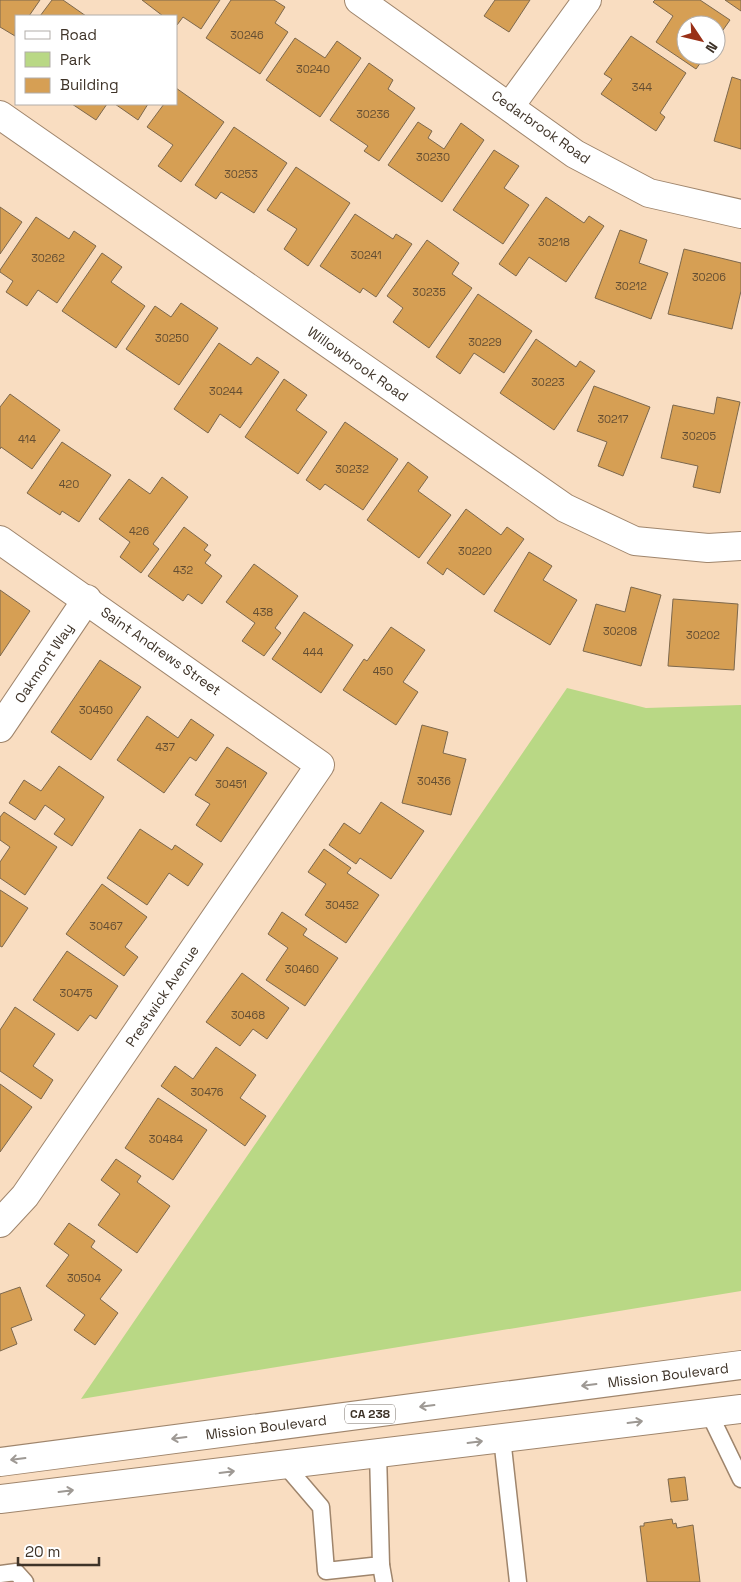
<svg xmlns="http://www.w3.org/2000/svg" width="741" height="1582" font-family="'Space Grotesk',sans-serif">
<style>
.green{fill:#b9d885}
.building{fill:#d69f54;stroke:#7d684d}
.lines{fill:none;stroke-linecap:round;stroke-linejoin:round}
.service-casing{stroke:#9f856c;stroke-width:19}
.minor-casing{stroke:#9f856c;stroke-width:30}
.primary-casing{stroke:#9f856c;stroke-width:30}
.service{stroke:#fff;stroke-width:16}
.minor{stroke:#fff;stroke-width:28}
.primary{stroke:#fff;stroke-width:28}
.oneway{stroke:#9e9994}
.labels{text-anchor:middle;stroke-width:4.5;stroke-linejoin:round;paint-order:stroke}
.number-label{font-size:11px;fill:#644e33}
.shield{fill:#fff;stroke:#787068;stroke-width:1}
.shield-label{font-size:12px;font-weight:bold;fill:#3e3328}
.street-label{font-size:14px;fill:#3e3328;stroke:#fff}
</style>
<rect width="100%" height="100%" fill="#f9ddc1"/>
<polygon class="green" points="567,688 646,708 741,705 741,1291 81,1399"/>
<g class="building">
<polygon points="0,0 40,0 29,16 16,16 15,36 0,27"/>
<polygon points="52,0 63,0 86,16 40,16"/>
<polygon points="142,0 220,0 201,29 183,17 177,25 176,16 163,16"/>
<polygon points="231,0 274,0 285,7 275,23 288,32 260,74 206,38"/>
<polygon points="495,0 530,0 509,32 484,16"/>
<polygon points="655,0 700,0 730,20 716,40 716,25 686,25 686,55 706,55 696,69 656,42 673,16 653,2"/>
<polygon points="725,0 741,0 741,11"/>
<polygon points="631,36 686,73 660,113 665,117 656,131 601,94 612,79 604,74"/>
<polygon points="295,38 325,58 337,41 361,58 320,117 266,80"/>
<polygon points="369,63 393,80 388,89 415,108 379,161 364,151 368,146 330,120"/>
<polygon points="732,77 741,80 741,149 714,141"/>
<polygon points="176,88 224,122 181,182 158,166 173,145 147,127 164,104 176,104"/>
<polygon points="72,104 107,104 96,120"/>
<polygon points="115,104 148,104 138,120"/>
<polygon points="418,122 432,131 428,138 444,149 461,123 484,140 442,202 388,165"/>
<polygon points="234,127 287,163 254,213 221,192 216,199 195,185"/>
<polygon points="494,150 519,166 504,188 529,205 503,244 453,210"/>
<polygon points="296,167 350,203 308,266 284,249 297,229 267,210"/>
<polygon points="546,197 584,223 589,216 604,226 566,282 529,257 516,276 499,264"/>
<polygon points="0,207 22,222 0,254"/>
<polygon points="355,214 393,239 396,234 412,244 376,297 363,288 360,293 320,266"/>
<polygon points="36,217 69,239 74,231 96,246 57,303 38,290 27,306 6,292 13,281 0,272 0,270"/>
<polygon points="620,230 647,240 639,263 668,273 651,319 595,298"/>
<polygon points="427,240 459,263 452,274 472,288 429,348 393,322 403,308 387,296"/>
<polygon points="684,249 741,263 741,291 732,329 668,314"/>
<polygon points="102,253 122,267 111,282 145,306 116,348 62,311"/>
<polygon points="478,294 532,331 504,373 474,353 460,374 436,357"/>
<polygon points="181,303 218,328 179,385 126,349 155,306 171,317"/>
<polygon points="536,339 576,367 580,361 595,371 554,430 500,393"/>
<polygon points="219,343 251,365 257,357 279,372 240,428 220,414 208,433 174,409"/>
<polygon points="284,379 307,395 296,410 327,432 298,474 245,437"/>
<polygon points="594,386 650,407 623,476 598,466 607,442 577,431"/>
<polygon points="10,394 60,430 32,469 1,447 0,449 0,407"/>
<polygon points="717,397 740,402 720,493 693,487 698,466 661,458 673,405 714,414"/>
<polygon points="345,422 398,459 363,510 325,484 320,490 306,480"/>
<polygon points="62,442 111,475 79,522 62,511 60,515 27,493"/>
<polygon points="408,462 428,477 418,491 451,515 419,558 367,520"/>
<polygon points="162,477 188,497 153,544 159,549 141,573 120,557 130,542 99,519 129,479 150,494"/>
<polygon points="466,509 501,535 507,527 524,539 484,595 447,568 443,575 427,563"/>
<polygon points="184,527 208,545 204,550 211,555 205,563 222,576 202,604 188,594 183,601 148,576"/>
<polygon points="529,552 552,566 543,580 577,600 550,645 494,611"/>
<polygon points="254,564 298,596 275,628 281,633 264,656 242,641 255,623 226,602"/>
<polygon points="631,587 661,595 641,666 583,651 596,604 625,612"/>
<polygon points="0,590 30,611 0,656"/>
<polygon points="673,599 738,604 734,670 668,666"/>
<polygon points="304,612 353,645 321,693 272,659"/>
<polygon points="391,627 425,650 403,682 418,692 396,725 343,690 364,659 367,661"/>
<polygon points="100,660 141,687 91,760 51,732"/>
<polygon points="147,716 178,738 191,719 214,735 196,761 190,757 164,793 117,760"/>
<polygon points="422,725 448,732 443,753 466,759 451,815 402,803"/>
<polygon points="227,747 267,773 221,842 196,825 210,804 195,795"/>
<polygon points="59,766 104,797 72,846 54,834 65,819 45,805 35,820 9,803 24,780 41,791"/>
<polygon points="381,802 424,831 391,879 360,858 356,864 329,845 344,823 360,834"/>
<polygon points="4,812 57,847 25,895 0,878 0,862 10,847 0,840 0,817"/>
<polygon points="140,829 172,850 175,845 203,864 188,886 169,873 147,905 107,878"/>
<polygon points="324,849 351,868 347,873 379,895 346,943 305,915 326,884 308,872"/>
<polygon points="102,884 147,917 125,947 138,957 124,976 66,934"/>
<polygon points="0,890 28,908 2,947 0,946"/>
<polygon points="282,912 307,929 303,935 338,958 305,1006 266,980 288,948 268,934"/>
<polygon points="67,951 118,986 96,1019 90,1015 78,1031 33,1000"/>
<polygon points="242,973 289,1008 267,1039 253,1029 240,1046 206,1022"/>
<polygon points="15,1007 55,1034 33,1066 53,1080 41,1099 0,1071 0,1030"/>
<polygon points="216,1047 256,1075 240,1098 266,1116 245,1146 161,1086 175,1066 193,1079"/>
<polygon points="0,1084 32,1107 0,1152"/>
<polygon points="158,1098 207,1130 173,1180 125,1148"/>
<polygon points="116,1159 141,1176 137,1182 170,1206 137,1253 98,1225 120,1194 101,1180"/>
<polygon points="69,1223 95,1241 91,1247 122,1270 100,1299 118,1313 95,1345 74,1330 85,1315 46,1286 69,1255 54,1244"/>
<polygon points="20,1287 32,1320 11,1328 17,1344 0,1351 0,1294"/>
<polygon points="685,1477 688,1500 671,1502 668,1479"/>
<polygon points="672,1519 673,1524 676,1523 677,1528 693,1525 700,1582 647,1582 640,1526 644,1526 644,1523"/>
</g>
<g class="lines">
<defs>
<g id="service">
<polyline points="709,1413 741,1479"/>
<polyline points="502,1438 518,1582"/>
<polyline points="285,1465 321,1507 326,1571 381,1565 378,1453"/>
<polyline points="381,1565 384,1582"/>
<polyline points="0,1574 16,1572 25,1582"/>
</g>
<g id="minor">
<polyline points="359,0 575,154 649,193 741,214"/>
<polyline points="510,106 587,0"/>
<polyline points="0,115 565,508 635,541 708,548 741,546"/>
<polyline points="0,540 320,765 25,1196 0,1223"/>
<polyline points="0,728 87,599"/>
</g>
<g id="primary">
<polyline points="0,1462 741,1365"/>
<polyline points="0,1499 741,1409"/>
</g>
</defs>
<use href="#service" class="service-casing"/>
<use href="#minor" class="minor-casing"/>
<use href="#primary" class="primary-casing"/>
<use href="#service" class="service"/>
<use href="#minor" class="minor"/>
<use href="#primary" class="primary"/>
</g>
<defs><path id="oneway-shaft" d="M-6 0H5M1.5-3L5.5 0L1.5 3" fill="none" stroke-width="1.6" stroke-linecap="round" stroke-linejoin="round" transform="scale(1.25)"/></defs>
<g class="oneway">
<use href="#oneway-shaft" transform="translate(589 1385) rotate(173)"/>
<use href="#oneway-shaft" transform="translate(427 1406) rotate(173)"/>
<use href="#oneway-shaft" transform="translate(635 1422) rotate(-7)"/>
<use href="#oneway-shaft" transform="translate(179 1438) rotate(173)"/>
<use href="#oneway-shaft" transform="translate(475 1442) rotate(-7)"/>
<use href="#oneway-shaft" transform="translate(18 1459) rotate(173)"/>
<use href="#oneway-shaft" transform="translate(227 1472) rotate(-7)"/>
<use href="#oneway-shaft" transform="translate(66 1491) rotate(-7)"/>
</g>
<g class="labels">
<g class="number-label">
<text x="247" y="39">30246</text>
<text x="313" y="73">30240</text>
<text x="642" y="91">344</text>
<text x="373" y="118">30236</text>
<text x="433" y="161">30230</text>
<text x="241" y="178">30253</text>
<text x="554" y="246">30218</text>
<text x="366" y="259">30241</text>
<text x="48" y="262">30262</text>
<text x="709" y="281">30206</text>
<text x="631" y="290">30212</text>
<text x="429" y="296">30235</text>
<text x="172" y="342">30250</text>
<text x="485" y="346">30229</text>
<text x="548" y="386">30223</text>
<text x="226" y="395">30244</text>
<text x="613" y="423">30217</text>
<text x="699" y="440">30205</text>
<text x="27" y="443">414</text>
<text x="352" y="473">30232</text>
<text x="69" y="488">420</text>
<text x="139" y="535">426</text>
<text x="475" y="555">30220</text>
<text x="183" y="574">432</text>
<text x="263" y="616">438</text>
<text x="620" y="635">30208</text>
<text x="703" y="639">30202</text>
<text x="313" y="656">444</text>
<text x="383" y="675">450</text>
<text x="96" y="714">30450</text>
<text x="165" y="751">437</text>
<text x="434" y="785">30436</text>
<text x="231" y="788">30451</text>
<text x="342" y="909">30452</text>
<text x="106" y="930">30467</text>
<text x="302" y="973">30460</text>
<text x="76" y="997">30475</text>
<text x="248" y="1019">30468</text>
<text x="207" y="1096">30476</text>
<text x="166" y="1143">30484</text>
<text x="84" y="1282">30504</text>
</g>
<rect class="shield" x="345" y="1404.5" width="50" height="19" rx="4"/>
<g class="shield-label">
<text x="370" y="1418">CA 238</text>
</g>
<g class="street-label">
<text transform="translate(541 127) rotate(35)" y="5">Cedarbrook Road</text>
<text transform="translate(358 364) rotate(35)" y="5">Willowbrook Road</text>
<text transform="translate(161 651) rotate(35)" y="5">Saint Andrews Street</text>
<text transform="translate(44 663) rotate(-56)" y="5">Oakmont Way</text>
<text transform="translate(162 996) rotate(-56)" y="5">Prestwick Avenue</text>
<text transform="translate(668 1375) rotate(-7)" y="5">Mission Boulevard</text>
<text transform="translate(266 1427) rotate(-7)" y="5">Mission Boulevard</text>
</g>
</g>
<rect x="15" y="15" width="162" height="90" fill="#ffffff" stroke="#b2ada9"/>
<rect x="25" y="31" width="25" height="8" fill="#ffffff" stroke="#b2ada9"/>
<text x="60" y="40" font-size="15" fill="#3e3328">Road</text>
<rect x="25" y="52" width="25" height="15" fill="#b9d885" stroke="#b2ada9"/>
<text x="60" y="65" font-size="15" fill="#3e3328">Park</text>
<rect x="25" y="78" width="25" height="15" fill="#d69f54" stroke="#b2ada9"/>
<text x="60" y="90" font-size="15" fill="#3e3328">Building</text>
<g transform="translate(701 40) rotate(125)"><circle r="24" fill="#ffffff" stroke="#b2ada9"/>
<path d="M0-4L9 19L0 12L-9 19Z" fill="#993017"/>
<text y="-8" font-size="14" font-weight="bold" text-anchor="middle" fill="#3e3328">N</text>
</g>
<path d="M18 1557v8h81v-8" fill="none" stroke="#3e3328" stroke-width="2.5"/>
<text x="25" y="1557" font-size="15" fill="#3e3328" stroke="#ffffff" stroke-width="4" paint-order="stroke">20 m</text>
</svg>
